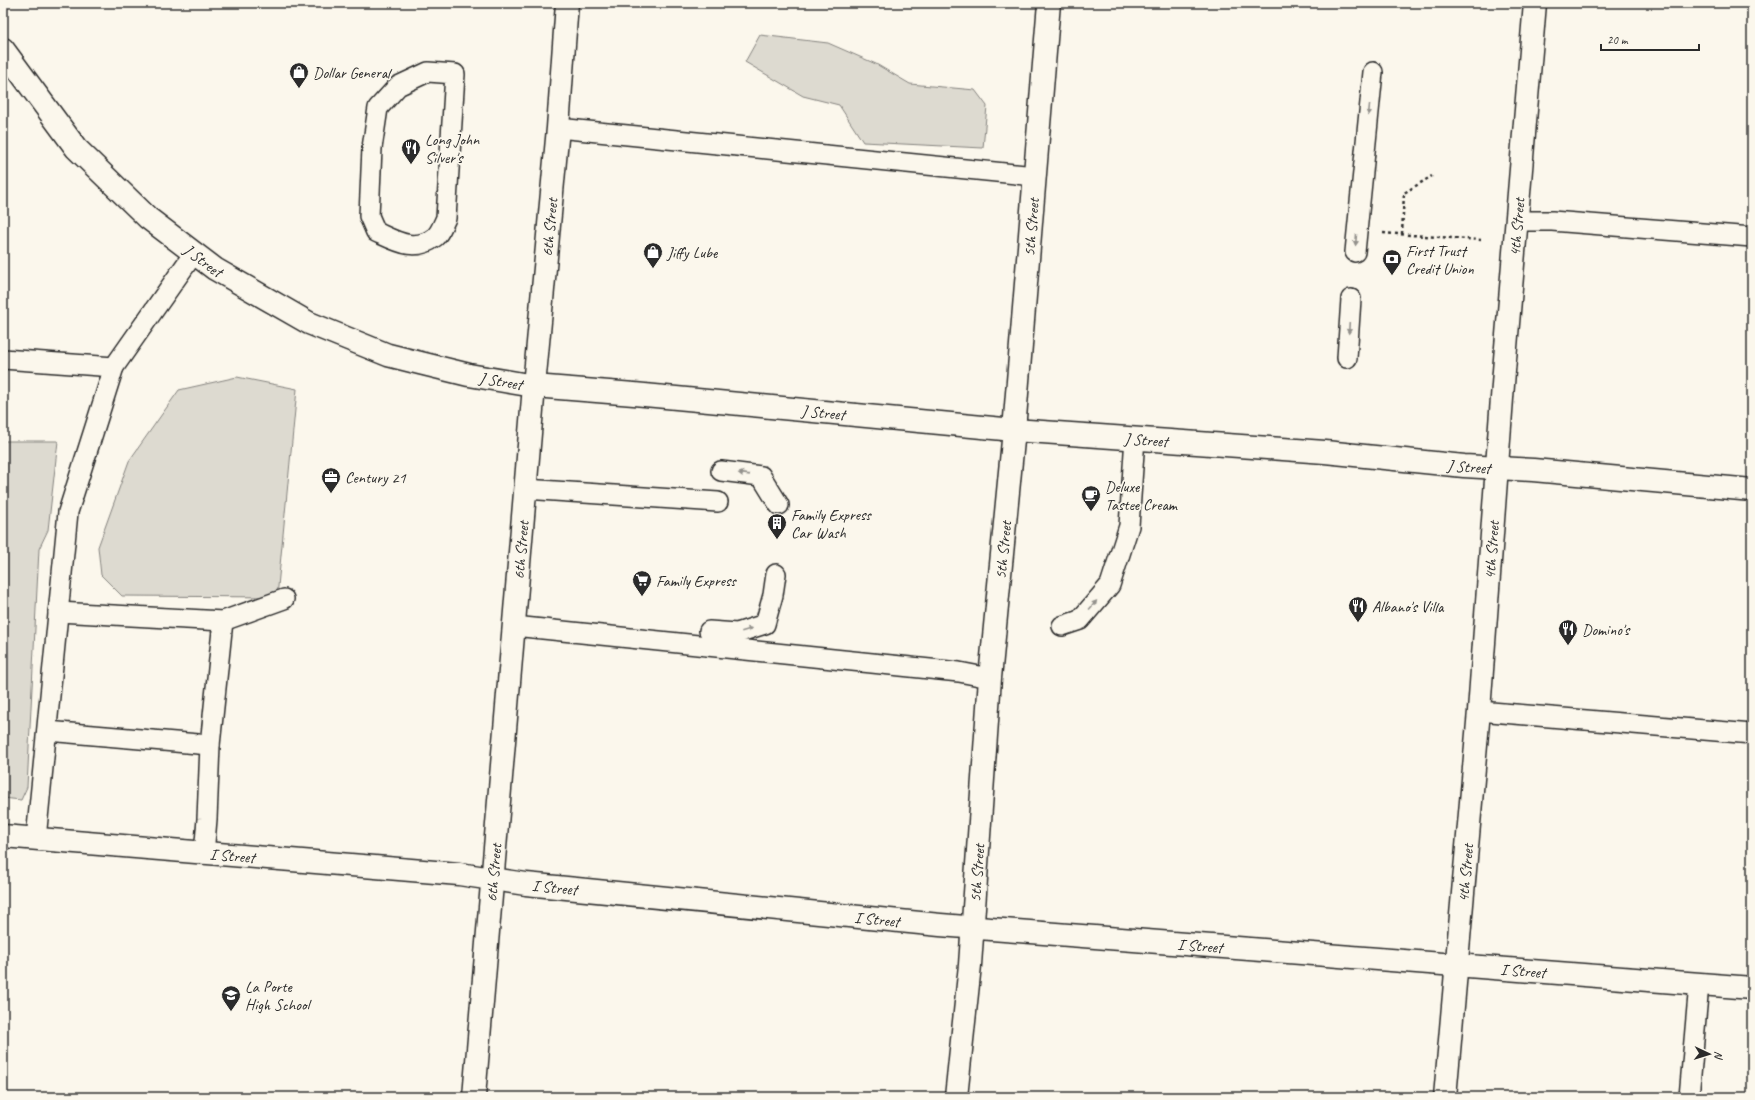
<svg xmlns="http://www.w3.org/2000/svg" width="1755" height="1100" font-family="Caveat,sans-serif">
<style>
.green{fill:#dddad0;stroke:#84827e}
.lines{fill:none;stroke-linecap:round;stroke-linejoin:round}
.service-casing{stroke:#2b2b2b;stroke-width:22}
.minor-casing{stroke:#2b2b2b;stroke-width:25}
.tertiary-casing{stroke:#2b2b2b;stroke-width:25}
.primary-casing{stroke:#2b2b2b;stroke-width:25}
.path{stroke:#2b2b2b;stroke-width:2.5;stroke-dasharray:3 3;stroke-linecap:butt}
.service{stroke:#fbf7ec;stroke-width:19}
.minor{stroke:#fbf7ec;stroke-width:22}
.tertiary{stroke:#fbf7ec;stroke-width:22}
.primary{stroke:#fbf7ec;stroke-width:22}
.oneway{fill:#93918c}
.labels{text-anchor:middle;stroke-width:3.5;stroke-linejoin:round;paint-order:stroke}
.poi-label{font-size:16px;fill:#2b2b2b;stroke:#fbf7ec;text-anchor:start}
.street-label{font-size:16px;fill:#2b2b2b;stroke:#fbf7ec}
</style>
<rect width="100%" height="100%" fill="#fbf7ec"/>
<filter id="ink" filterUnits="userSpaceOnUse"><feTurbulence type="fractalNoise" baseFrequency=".025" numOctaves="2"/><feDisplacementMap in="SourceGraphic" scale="8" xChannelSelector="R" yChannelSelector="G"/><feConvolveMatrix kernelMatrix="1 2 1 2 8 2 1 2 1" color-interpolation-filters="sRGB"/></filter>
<g filter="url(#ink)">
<g class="green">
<polygon points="760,35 828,43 876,64 910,84 975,90 987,106 983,148 863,142 839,105 803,96 745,62"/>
<polygon points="237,377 297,389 277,597 122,596 101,575 98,547 129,461 179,390"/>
<polygon points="3,441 58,441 48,530 39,549 27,787 21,800 3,798"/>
</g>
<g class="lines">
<defs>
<g id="service">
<path d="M428 72 455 74 446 218C443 224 440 233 435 237 415 253 396 241 376 232L369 216 372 148 378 108 398 86Z"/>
<polyline points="558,128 1035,176"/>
<polyline points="1517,221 1552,221 1752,237"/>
<polyline points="1355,252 1373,72"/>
<polyline points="1347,358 1351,299"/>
<polyline points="3,359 114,367 194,253"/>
<polyline points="721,471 761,476 779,505"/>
<polyline points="525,489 718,502"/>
<polyline points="58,612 223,621 284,599"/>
<polyline points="514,626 959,672 990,678"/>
<polyline points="1062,626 1080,620 1110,585 1129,526 1135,438"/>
<polyline points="709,631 737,633 765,624 773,595 776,574"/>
<polyline points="1479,711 1752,734"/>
<polyline points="47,731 210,745"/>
<polyline points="36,839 68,512 114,367"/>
<polyline points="204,854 207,819 210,745 223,621"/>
<polyline points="1689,1097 1699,984"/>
</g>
<g id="minor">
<path id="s1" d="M474 1097 534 386 558 128 567 3"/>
<path id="s2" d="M956 1097 970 965 990 678 1014 430 1049 3"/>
<path id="s3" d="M1445 1097 1479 711 1504 371 1535 3"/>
</g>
<g id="tertiary">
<path id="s4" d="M3 836 459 874 526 884 940 925 1752 988"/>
</g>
<g id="primary">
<path id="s5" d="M3 49 76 148 148 218 215 269 309 323 388 355 420 363 469 375 534 386 634 394 1014 430 1325 452 1464 466 1533 470 1752 490"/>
</g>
</defs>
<use href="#service" class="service-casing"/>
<use href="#minor" class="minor-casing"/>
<use href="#tertiary" class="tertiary-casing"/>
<use href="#primary" class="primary-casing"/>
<g class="path">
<polyline points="1383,233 1481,240"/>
<polyline points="1402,234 1404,193 1432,176"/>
</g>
<use href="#service" class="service"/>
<use href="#minor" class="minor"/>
<use href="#tertiary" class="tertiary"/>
<use href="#primary" class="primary"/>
</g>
<defs><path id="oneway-solid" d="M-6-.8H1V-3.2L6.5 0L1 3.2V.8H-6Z"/></defs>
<g class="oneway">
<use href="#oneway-solid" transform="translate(1369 110) rotate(96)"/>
<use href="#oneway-solid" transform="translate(1356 240) rotate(95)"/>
<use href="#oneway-solid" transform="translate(1349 328) rotate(93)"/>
<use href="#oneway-solid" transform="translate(744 474) rotate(-172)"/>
<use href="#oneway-solid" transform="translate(1093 605) rotate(-49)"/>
<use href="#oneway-solid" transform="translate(747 630) rotate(-18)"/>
</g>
</g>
<defs>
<symbol id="shop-pin" viewBox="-11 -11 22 30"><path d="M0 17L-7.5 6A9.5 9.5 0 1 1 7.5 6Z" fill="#2b2b2b" stroke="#fbf7ec"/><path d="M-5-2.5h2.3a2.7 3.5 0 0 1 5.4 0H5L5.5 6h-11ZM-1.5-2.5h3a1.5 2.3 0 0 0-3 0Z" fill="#fff"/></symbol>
<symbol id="restaurant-pin" viewBox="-11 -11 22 30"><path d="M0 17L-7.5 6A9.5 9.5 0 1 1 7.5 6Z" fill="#2b2b2b" stroke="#fbf7ec"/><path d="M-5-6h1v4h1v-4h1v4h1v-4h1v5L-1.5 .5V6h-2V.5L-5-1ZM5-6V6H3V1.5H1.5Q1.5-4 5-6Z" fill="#fff"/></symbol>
<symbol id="bank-pin" viewBox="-11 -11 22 30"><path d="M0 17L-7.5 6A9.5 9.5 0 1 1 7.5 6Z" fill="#2b2b2b" stroke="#fbf7ec"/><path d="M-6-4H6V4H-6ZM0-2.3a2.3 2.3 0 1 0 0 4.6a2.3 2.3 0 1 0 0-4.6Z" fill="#fff"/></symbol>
<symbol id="office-pin" viewBox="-11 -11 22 30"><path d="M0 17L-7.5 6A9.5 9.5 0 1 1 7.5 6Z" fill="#2b2b2b" stroke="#fbf7ec"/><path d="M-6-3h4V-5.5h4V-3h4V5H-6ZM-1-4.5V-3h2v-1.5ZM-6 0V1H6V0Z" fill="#fff"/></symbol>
<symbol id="cafe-pin" viewBox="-11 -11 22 30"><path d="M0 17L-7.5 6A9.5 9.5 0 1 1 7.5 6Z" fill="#2b2b2b" stroke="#fbf7ec"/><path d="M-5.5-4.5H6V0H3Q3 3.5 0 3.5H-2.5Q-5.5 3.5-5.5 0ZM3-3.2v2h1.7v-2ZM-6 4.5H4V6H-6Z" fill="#fff"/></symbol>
<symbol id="building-pin" viewBox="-11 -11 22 30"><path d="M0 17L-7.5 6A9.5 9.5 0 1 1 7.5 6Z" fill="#2b2b2b" stroke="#fbf7ec"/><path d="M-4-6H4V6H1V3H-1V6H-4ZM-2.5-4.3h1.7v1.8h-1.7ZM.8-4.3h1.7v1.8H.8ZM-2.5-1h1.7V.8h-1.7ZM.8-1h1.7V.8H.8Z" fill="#fff"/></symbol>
<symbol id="supermarket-pin" viewBox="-11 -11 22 30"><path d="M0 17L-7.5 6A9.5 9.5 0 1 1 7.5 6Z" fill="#2b2b2b" stroke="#fbf7ec"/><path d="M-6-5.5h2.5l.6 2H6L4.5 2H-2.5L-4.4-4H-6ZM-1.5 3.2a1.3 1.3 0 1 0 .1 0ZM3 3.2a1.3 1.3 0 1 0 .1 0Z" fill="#fff"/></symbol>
<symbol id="school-pin" viewBox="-11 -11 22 30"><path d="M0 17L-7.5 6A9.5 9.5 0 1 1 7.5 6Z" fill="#2b2b2b" stroke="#fbf7ec"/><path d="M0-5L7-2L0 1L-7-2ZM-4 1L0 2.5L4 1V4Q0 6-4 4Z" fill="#fff"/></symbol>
</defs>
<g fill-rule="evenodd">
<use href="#shop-pin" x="288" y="61" width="22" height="30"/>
<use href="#restaurant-pin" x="400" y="137" width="22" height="30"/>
<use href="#shop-pin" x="642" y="241" width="22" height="30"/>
<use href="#bank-pin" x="1381" y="248" width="22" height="30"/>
<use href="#office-pin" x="320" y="466" width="22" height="30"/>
<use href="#cafe-pin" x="1080" y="484" width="22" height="30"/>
<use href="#building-pin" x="766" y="512" width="22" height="30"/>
<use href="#supermarket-pin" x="631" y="569" width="22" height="30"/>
<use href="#restaurant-pin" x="1347" y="595" width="22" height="30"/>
<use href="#restaurant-pin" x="1557" y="618" width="22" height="30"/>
<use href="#school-pin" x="220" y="984" width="22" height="30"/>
</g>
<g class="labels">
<g class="poi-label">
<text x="313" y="78">Dollar General</text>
<text x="425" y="145">Long John<tspan x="425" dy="18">Silver's</tspan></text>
<text x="1406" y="256">First Trust<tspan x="1406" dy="18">Credit Union</tspan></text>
<text x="667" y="258">Jiffy Lube</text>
<text x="345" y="483">Century 21</text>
<text x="1105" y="492">Deluxe<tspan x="1105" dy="18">Tastee Cream</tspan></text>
<text x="791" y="520">Family Express<tspan x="791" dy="18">Car Wash</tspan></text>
<text x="656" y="586">Family Express</text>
<text x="1372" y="612">Albano's Villa</text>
<text x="1582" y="635">Domino's</text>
<text x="245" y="992">La Porte<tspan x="245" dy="18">High School</tspan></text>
</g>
<g class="street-label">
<text dy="6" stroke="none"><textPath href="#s1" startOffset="873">6th Street</textPath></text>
<text dy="6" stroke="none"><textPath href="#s2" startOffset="873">5th Street</textPath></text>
<text dy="6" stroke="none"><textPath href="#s3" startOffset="873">4th Street</textPath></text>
<text dy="6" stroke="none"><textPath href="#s5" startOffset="293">J Street</textPath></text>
<text dy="6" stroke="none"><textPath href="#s5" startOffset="617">J Street</textPath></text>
<text dy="6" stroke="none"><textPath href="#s5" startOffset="941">J Street</textPath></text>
<text dy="6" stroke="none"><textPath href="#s5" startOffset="1265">J Street</textPath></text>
<text dy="6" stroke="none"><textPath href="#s5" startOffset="1589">J Street</textPath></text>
<text dy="6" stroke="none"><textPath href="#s1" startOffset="549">6th Street</textPath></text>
<text dy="6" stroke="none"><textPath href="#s2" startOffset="549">5th Street</textPath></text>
<text dy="6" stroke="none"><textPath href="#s3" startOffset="549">4th Street</textPath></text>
<text dy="6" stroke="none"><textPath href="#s4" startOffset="230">I Street</textPath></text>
<text dy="6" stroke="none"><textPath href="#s1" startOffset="225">6th Street</textPath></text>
<text dy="6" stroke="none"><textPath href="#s2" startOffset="225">5th Street</textPath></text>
<text dy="6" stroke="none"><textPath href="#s3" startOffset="225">4th Street</textPath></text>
<text dy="6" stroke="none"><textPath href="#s4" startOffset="554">I Street</textPath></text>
<text dy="6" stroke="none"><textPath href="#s4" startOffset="878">I Street</textPath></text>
<text dy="6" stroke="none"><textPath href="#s4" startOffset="1202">I Street</textPath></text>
<text dy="6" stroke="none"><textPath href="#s4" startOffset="1526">I Street</textPath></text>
</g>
</g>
<rect width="1755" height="1100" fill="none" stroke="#fbf7ec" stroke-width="16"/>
<rect x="8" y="8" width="1739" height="1084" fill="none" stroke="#2b2b2b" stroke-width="1.5" filter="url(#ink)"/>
<g transform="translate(1709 1054) rotate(94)" stroke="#fbf7ec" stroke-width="3" paint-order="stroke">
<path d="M0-3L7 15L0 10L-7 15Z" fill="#2b2b2b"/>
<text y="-6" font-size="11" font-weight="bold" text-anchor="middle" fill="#2b2b2b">N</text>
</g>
<path d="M1601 44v6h98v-6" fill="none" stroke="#2b2b2b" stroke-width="2"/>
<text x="1607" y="44" font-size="12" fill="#2b2b2b" stroke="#fbf7ec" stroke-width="3" paint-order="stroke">20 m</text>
</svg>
